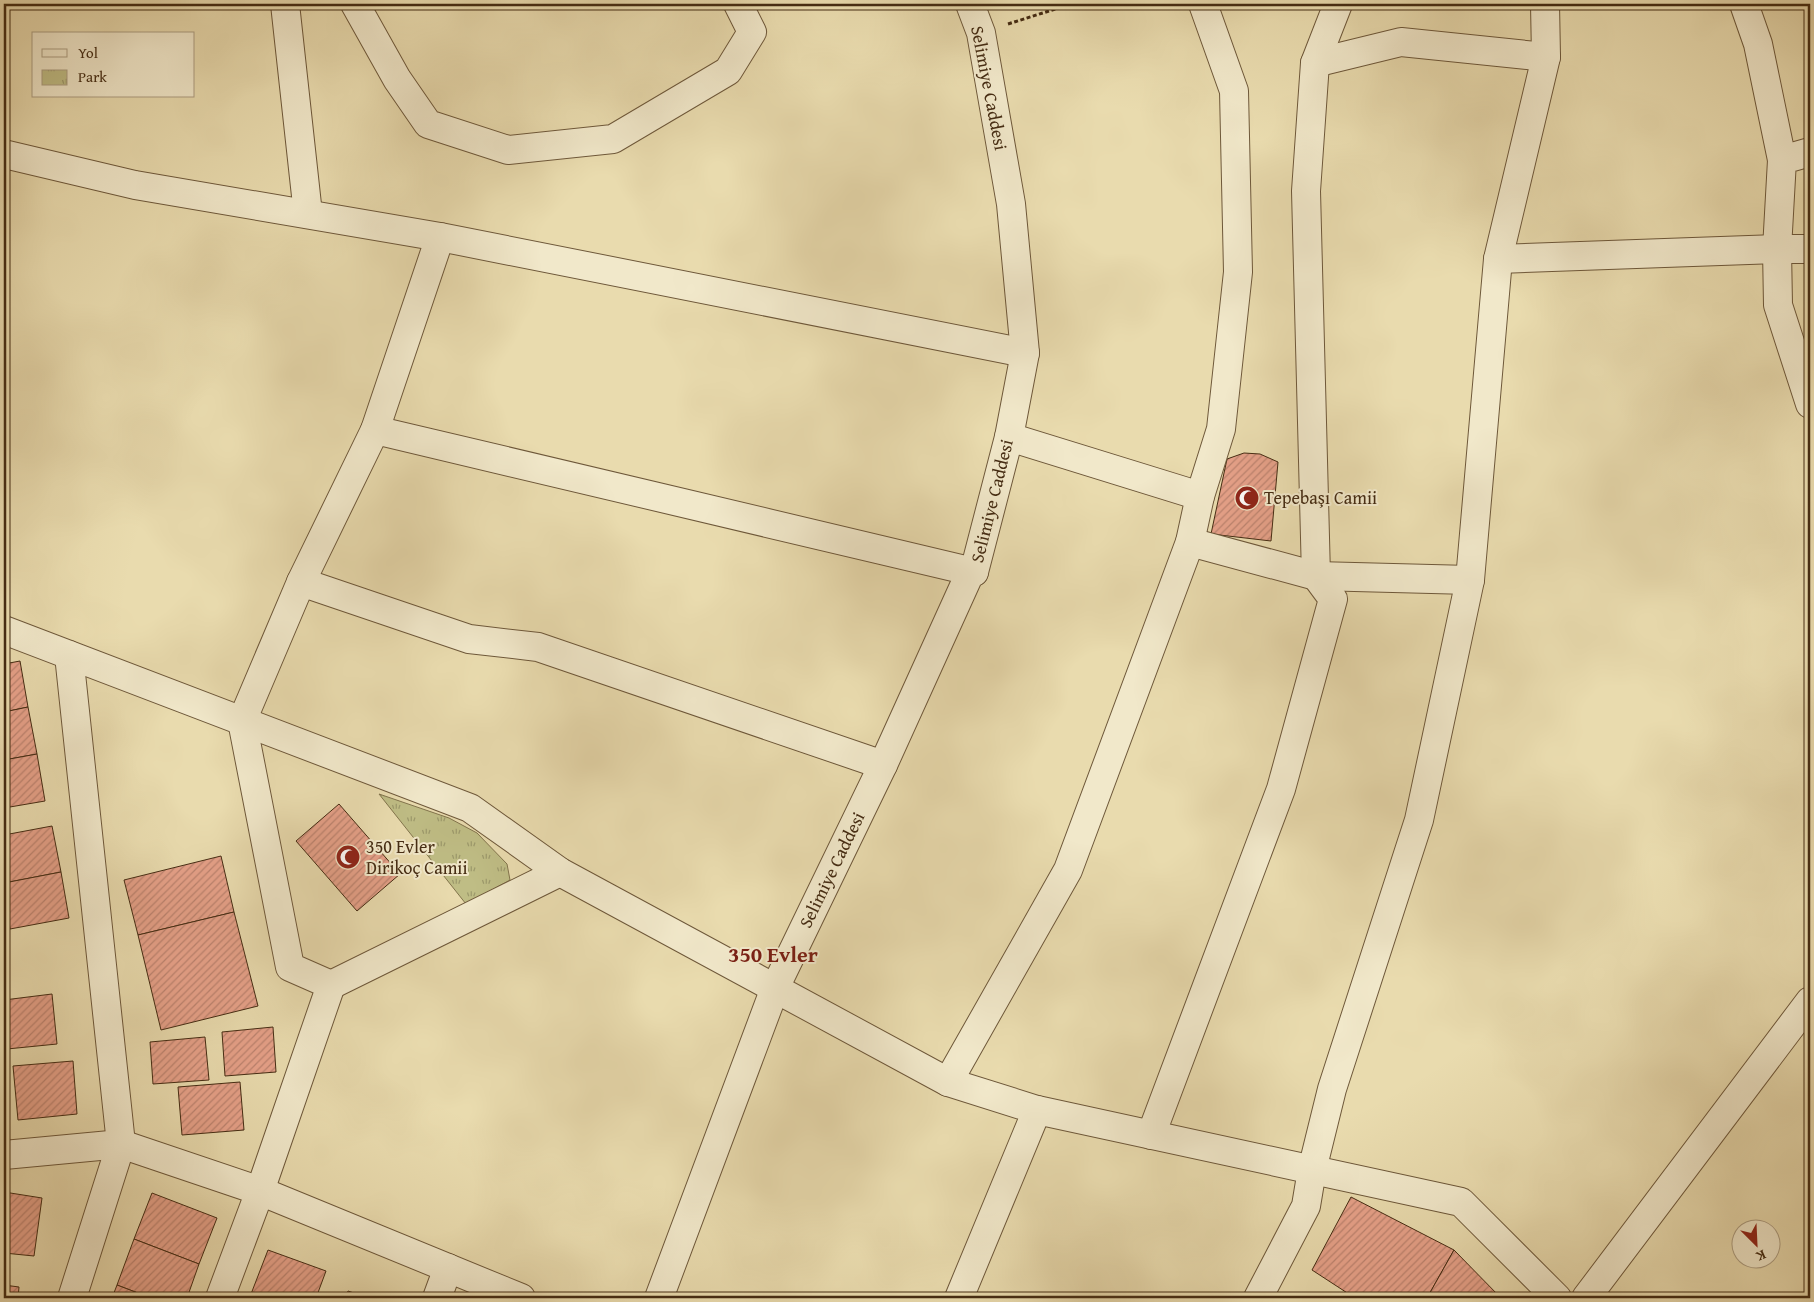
<svg xmlns="http://www.w3.org/2000/svg" width="1814" height="1302" font-family="'Gentium Book Plus',serif">
<style>
.park{fill:url(#park-tufts);stroke:#82744c}
.building{fill:url(#building-hatch);stroke:#452c13}
.lines{fill:none;stroke-linecap:round;stroke-linejoin:round}
.minor-casing{stroke:#6e583a;stroke-width:30}
.path{stroke:#452c13;stroke-width:3;stroke-dasharray:4 2.5;stroke-linecap:butt}
.minor{stroke:#f1e8ca;stroke-width:28}
.labels{text-anchor:middle;stroke-width:4;stroke-linejoin:round;paint-order:stroke}
.street-label{font-size:18px;fill:#452c13;stroke:#f1e8ca}
.poi-label{font-size:18px;fill:#452c13;stroke:#f1e8ca;text-anchor:start}
.district-label{font-size:22px;font-weight:bold;fill:#7a1f14;stroke:#f1e8ca}
</style>
<defs>
<pattern id="park-tufts" width="24" height="20" patternUnits="userSpaceOnUse" patternTransform="scale(1.25)"><rect width="24" height="20" fill="#bfbd85"/><path d="M3 7l-1-3M5 7V3M7 7l1-3M15 17l-1-3M17 17v-4M19 17l1-3" fill="none" stroke="#9d9a6c"/></pattern>
<pattern id="building-hatch" width="6" height="6" patternUnits="userSpaceOnUse" patternTransform="scale(1.25)"><rect width="6" height="6" fill="#e6a189"/><path d="M-1 1l2-2M0 6l6-6M5 7l2-2" fill="none" stroke="#bc836f"/></pattern>
</defs>
<rect width="100%" height="100%" fill="#e9dbae"/>
<filter id="stains"><feTurbulence type="fractalNoise" baseFrequency=".004" numOctaves="4"/><feColorMatrix values="0 0 0 0 .2 0 0 0 0 .09 0 0 0 0 .02 0 0 0 .5 -.17"/></filter>
<radialGradient id="worn" r=".72"><stop offset=".6" stop-color="#630" stop-opacity="0"/><stop offset="1" stop-color="#630" stop-opacity=".3"/></radialGradient>
<polygon class="park" points="379,794 449,818 477,833 507,864 510,880 466,904"/>
<g class="building">
<polygon points="1244,453 1260,454 1278,462 1271,541 1211,534 1227,459"/>
<polygon points="20,661 28,707 4,712 4,664"/>
<polygon points="28,707 37,754 4,760 4,712"/>
<polygon points="37,754 45,801 4,808 4,760"/>
<polygon points="339,804 400,874 357,911 296,841"/>
<polygon points="52,826 61,872 4,883 4,835"/>
<polygon points="221,856 234,912 138,935 124,880"/>
<polygon points="61,872 69,918 10,929 4,894 4,883"/>
<polygon points="234,912 258,1006 161,1030 138,935"/>
<polygon points="52,994 57,1044 7,1049 4,1000"/>
<polygon points="273,1027 276,1072 225,1076 222,1032"/>
<polygon points="205,1037 209,1080 153,1084 150,1042"/>
<polygon points="73,1061 77,1114 18,1120 13,1066"/>
<polygon points="240,1082 244,1130 182,1135 178,1087"/>
<polygon points="4,1192 42,1198 34,1256 4,1253"/>
<polygon points="152,1193 217,1218 199,1264 134,1239"/>
<polygon points="1351,1197 1454,1250 1427,1298 1355,1298 1312,1270"/>
<polygon points="1810,1202 1810,1298 1805,1298"/>
<polygon points="134,1239 199,1264 187,1298 151,1298 117,1285"/>
<polygon points="268,1250 326,1271 316,1298 262,1298 251,1294"/>
<polygon points="1454,1250 1501,1298 1427,1298"/>
<polygon points="4,1285 19,1287 18,1298 4,1298"/>
<polygon points="117,1285 151,1298 112,1298"/>
<polygon points="348,1291 369,1298 345,1298"/>
</g>
<g class="lines">
<defs>
<g id="minor">
<polyline points="285,4 308,214"/>
<polyline points="355,4 397,79 428,124 508,150 613,139 728,71 752,32 738,4"/>
<polyline points="1744,4 1758,44 1782,160"/>
<polyline points="1315,63 1401,42 1546,57"/>
<polyline points="1810,152 1782,160 1777,249 1778,305 1810,404"/>
<polyline points="4,154 135,185 440,237 1025,353"/>
<polyline points="1498,259 1777,249 1810,249"/>
<polyline points="375,430 974,572"/>
<polyline points="1009,437 1200,496"/>
<polyline points="1190,542 1316,576 1470,580"/>
<polyline points="301,582 469,639 538,647 883,765"/>
<polyline points="4,630 470,808 560,872 948,1082 1037,1110 1461,1202 1557,1298"/>
<polyline points="69,655 121,1144 72,1298"/>
<polyline points="331,985 560,872"/>
<polyline points="948,1082 1068,870 1190,542 1200,496 1221,429 1238,272 1234,91 1203,4"/>
<polyline points="1151,1135 1281,789 1333,599 1316,576 1306,191 1315,63 1338,4"/>
<polyline points="4,1155 121,1144 260,1191 521,1298"/>
<polyline points="220,1298 260,1191 331,985 290,967 242,721 301,582 375,430 440,237"/>
<polyline points="437,1298 448,1268"/>
<polyline points="659,1298 775,988 883,765 970,573 974,572 1009,437 1025,353 1011,204 981,33 970,4"/>
<polyline points="959,1298 1037,1110"/>
<polyline points="1258,1298 1306,1206 1312,1170 1332,1089 1419,820 1470,580 1498,259 1546,57 1545,4"/>
<polyline points="1586,1298 1810,1001"/>
</g>
</defs>
<use href="#minor" class="minor-casing"/>
<polyline class="path" points="1008,24 1071,4"/>
<use href="#minor" class="minor"/>
</g>
<defs>
<symbol id="mosque-disc" viewBox="-11 -11 22 22"><circle r="9.5" fill="#8f2418" stroke="#f1e8ca"/><path d="M3.5-4.9A6 6 0 1 0 3.5 4.9A5 5 0 1 1 3.5-4.9Z" fill="#fff"/></symbol>
</defs>
<g fill-rule="evenodd">
<use href="#mosque-disc" x="1233" y="484" width="28" height="28"/>
<use href="#mosque-disc" x="334" y="843" width="28" height="28"/>
</g>
<g class="labels">
<g class="street-label">
<text transform="translate(989 88) rotate(79)" y="6">Selimiye Caddesi</text>
<text transform="translate(992 501) rotate(-76)" y="6">Selimiye Caddesi</text>
<text transform="translate(832 870) rotate(-64)" y="6">Selimiye Caddesi</text>
</g>
<g class="poi-label">
<text x="1264" y="504">Tepebaşı Camii</text>
<text x="366" y="853">350 Evler<tspan x="366" dy="21">Dirikoç Camii</tspan></text>
</g>
<g class="district-label">
<text x="773" y="962">350 Evler</text>
</g>
</g>
<rect width="1814" height="1302" fill="none" stroke="#e9dbae" stroke-width="20"/>
<rect x="5" y="5" width="1804" height="1292" fill="none" stroke="#452c13" stroke-width="2.5"/>
<rect x="10" y="10" width="1794" height="1282" fill="none" stroke="#452c13"/>
<rect x="32" y="32" width="162" height="65" fill="#f1e8ca" stroke="#ac9d81"/>
<rect x="42" y="49" width="25" height="8" fill="#f1e8ca" stroke="#ac9d81"/>
<text x="78" y="58" font-size="15" fill="#452c13">Yol</text>
<rect x="42" y="70" width="25" height="15" fill="url(#park-tufts)" stroke="#ac9d81"/>
<text x="78" y="82" font-size="15" fill="#452c13">Park</text>
<g transform="translate(1756 1244) rotate(156)"><circle r="24" fill="#f1e8ca" stroke="#ac9d81"/>
<path d="M0-4L9 19L0 12L-9 19Z" fill="#8f2418"/>
<text y="-8" font-size="14" font-weight="bold" text-anchor="middle" fill="#452c13">K</text>
</g>
<rect width="100%" height="100%" filter="url(#stains)"/>
<rect width="100%" height="100%" fill="url(#worn)"/>
</svg>
